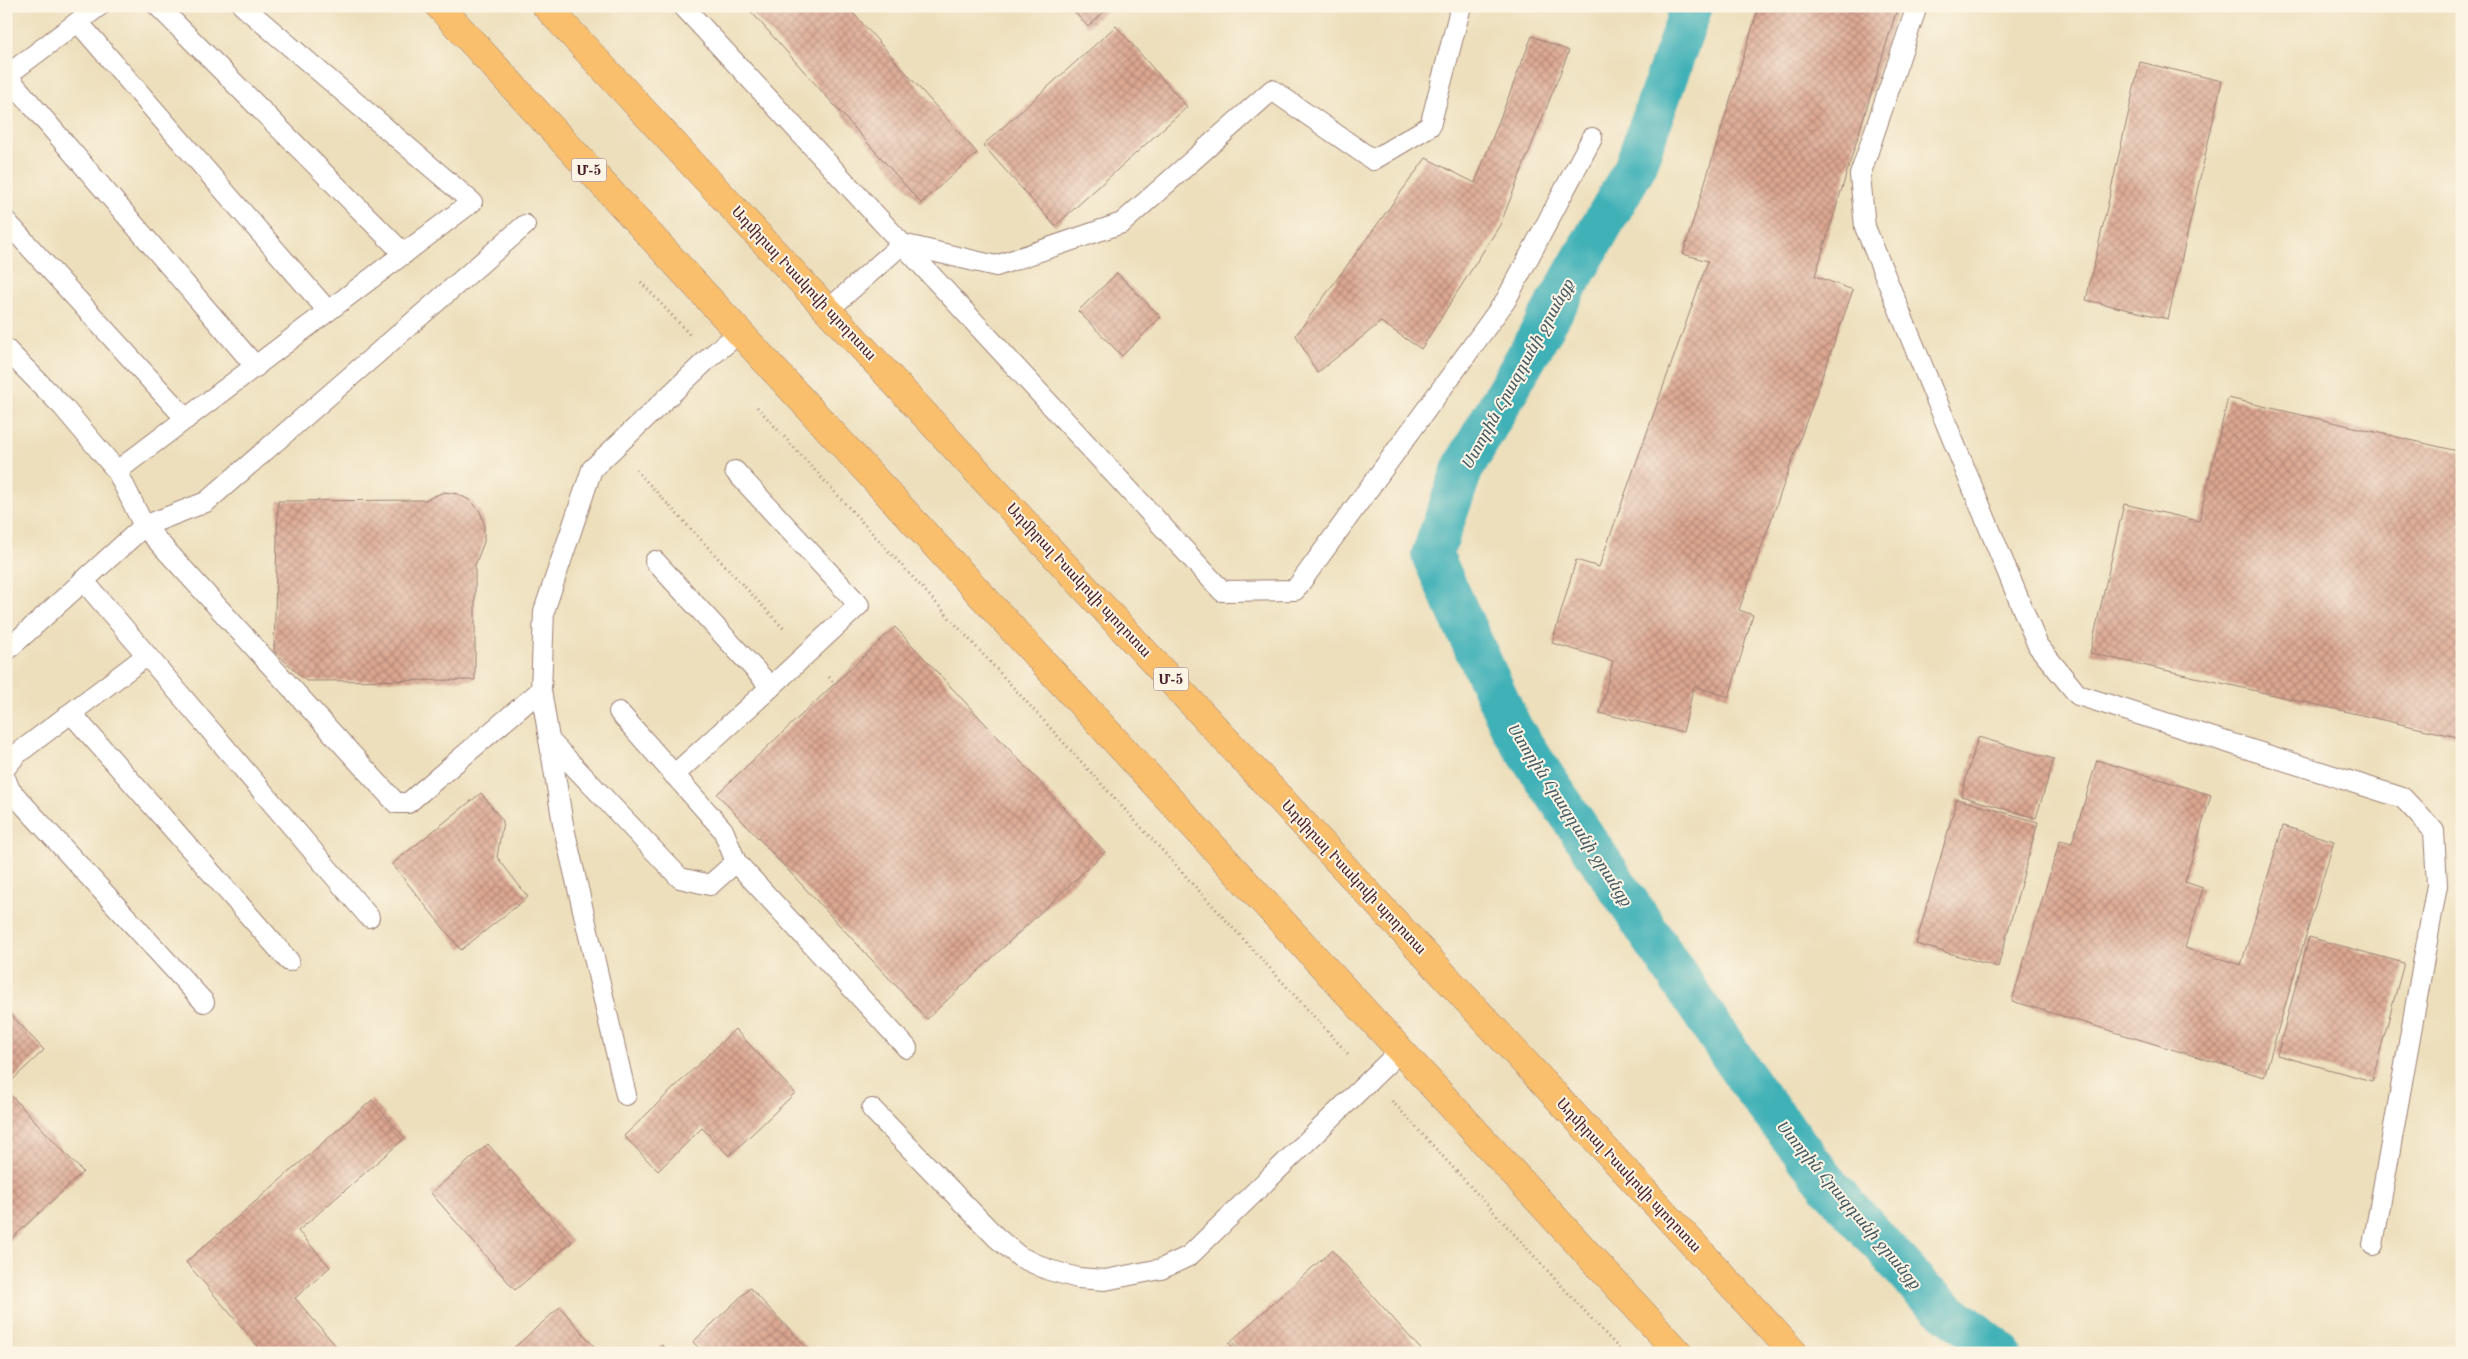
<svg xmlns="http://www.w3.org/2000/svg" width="2468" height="1359" font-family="'Old Standard TT','Noto Serif Armenian',serif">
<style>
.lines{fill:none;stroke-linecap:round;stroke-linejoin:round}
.canal{stroke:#40b1b7;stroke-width:42}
.building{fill:url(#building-cross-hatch)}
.service-casing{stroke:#9c7f74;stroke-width:22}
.trunk-casing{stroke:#9c7f74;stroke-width:29}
.path{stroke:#9c7f74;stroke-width:3;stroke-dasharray:1 4;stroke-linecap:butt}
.service{stroke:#fff;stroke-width:20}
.trunk{stroke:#f9bf6d;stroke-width:28}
.labels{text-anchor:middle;stroke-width:4;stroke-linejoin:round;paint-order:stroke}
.shield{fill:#fcf5e5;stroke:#7f5f63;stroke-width:1}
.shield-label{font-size:14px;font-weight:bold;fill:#4a1f2b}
.street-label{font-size:15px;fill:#4a1f2b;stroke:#fcf5e5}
.water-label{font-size:16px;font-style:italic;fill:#465963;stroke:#fcf5e5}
</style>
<defs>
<pattern id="building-cross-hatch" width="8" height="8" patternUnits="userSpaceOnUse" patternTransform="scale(1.25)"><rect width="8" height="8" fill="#dba791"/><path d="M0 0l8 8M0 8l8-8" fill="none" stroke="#b48777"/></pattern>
</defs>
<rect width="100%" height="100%" fill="#fcf5e5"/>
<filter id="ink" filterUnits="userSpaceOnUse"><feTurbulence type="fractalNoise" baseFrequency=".02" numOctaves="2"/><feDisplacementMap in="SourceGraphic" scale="10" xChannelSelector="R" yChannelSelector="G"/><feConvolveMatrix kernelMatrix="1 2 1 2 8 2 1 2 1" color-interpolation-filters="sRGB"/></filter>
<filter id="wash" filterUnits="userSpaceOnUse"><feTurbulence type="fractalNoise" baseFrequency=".0096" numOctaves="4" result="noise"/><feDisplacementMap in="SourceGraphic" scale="20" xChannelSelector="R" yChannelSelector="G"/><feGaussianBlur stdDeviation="1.12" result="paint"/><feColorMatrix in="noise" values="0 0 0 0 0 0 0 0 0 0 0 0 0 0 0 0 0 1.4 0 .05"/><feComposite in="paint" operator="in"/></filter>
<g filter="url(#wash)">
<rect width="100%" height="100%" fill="#eddfbc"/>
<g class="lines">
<polyline class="canal" points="1692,6 1634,169 1463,468 1432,555 1512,729 1755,1091 1832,1189 1925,1293 2001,1353"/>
</g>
<g id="blocks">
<g class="building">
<polygon points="746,6 847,6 977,153 921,203"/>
<polygon points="1069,6 1110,6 1088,27"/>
<polygon points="1759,6 1898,6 1815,276 1853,290 1739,610 1753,615 1729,697 1694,686 1683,732 1600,713 1613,661 1552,643 1576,560 1599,567 1708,261 1683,254"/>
<polygon points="1116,26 1187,107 1055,226 983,145"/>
<polygon points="1532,36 1569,51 1500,225 1421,349 1381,322 1317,373 1296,335 1426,158 1475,183"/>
<polygon points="2140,62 2222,81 2168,319 2086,300"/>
<polygon points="1117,273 1161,317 1122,356 1078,311"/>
<polygon points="2228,398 2462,452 2462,738 2090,653 2124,504 2199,521"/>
<polygon points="444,492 458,494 471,501 480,511 484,524 484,542 475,565 475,680 306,681 274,651 278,501 425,500"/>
<polygon points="895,627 1105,852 927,1019 717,794"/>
<polygon points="1978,737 2054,759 2036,818 1961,796"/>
<polygon points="2097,760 2211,795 2185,882 2203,888 2185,948 2241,965 2283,826 2334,841 2264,1077 2012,1001 2060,840 2072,843"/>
<polygon points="481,793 503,821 497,857 528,897 461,950 392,864"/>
<polygon points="1957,799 2038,822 1998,967 1916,944"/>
<polygon points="2309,937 2404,963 2372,1081 2277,1055"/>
<polygon points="6,1009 44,1050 6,1086"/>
<polygon points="735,1029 795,1093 729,1156 702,1128 658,1171 624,1136"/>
<polygon points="6,1090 83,1172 6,1244"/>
<polygon points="372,1100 405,1138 298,1231 330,1267 295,1298 342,1353 264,1353 186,1262"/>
<polygon points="488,1144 572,1242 515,1290 431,1193"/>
<polygon points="1332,1250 1424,1353 1242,1353 1231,1341"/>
<polygon points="750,1288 812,1353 704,1353 693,1342"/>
<polygon points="560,1307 600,1353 508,1353"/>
<polygon points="1229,1343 1238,1353 1218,1353"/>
<polygon points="662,1345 669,1353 653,1353"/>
</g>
</g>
</g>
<g filter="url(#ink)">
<use href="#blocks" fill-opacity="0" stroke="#9c7f74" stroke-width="1"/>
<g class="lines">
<defs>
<g id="service">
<polyline points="158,6 404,254"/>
<polyline points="683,6 1222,591 1295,590 1506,300 1592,138"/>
<polyline points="1917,6 1860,175 1865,227 2038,646 2078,695 2403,798 2434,831 2437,885 2373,1245"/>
<polyline points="78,22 328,311"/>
<polyline points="6,76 99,6"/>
<polyline points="7,76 256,367"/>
<polyline points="6,221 186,419"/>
<polyline points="828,310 902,244 996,266 1122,223 1272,90 1373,160 1430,126 1461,6"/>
<polyline points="6,349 63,407 117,471 144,526 396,803 408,803 541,690"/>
<polyline points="117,471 472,202 243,6"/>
<polyline points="735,471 859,605 771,687"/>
<polyline points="655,561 771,687 674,775"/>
<polyline points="83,580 369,917"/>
<polyline points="6,651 144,526 206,502 525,225"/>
<polyline points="71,713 289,961"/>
<polyline points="549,740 680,878 710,885 736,862 723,830 619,712"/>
<polyline points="6,767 17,754 146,656"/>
<polyline points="6,780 10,790 204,1002"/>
<polyline points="736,862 907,1048"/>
<polyline points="626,1095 563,824 541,690 544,611 592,469 710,357 739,333"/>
<polyline points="872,1109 997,1238 1020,1257 1049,1270 1078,1278 1105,1280 1161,1269 1189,1256 1401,1050"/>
</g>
<g id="trunk">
<polyline points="439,6 1679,1353"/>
<polyline points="546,6 1794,1353"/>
</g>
</defs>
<use href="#service" class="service-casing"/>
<use href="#trunk" class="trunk-casing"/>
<g class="path">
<polyline points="641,282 690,335"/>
<polyline points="757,407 1350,1056"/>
<polyline points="636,470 785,630"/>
<polyline points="829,677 835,684"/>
<polyline points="1392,1101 1623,1353"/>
</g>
<use href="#service" class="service"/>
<use href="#trunk" class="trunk"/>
</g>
</g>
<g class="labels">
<g class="shield">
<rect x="571.5" y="158.5" width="35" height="23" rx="4"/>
<rect x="1153.5" y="667.5" width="35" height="23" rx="4"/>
</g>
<g class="shield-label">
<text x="589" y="175">Մ-5</text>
<text x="1171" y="684">Մ-5</text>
</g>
<g class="street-label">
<text transform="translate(804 283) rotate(47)" y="5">Ադմիրալ Իսակովի պողոտա</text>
<text transform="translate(1079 580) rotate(47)" y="5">Ադմիրալ Իսակովի պողոտա</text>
<text transform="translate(1354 877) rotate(47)" y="5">Ադմիրալ Իսակովի պողոտա</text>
<text transform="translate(1629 1175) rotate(47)" y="5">Ադմիրալ Իսակովի պողոտա</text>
</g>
<g class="water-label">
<text transform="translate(1517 374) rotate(-61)" y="6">Ստորին Հրազդանի ջրանցք</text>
<text transform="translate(1570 814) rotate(57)" y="6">Ստորին Հրազդանի ջրանցք</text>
<text transform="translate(1849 1204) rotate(50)" y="6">Ստորին Հրազդանի ջրանցք</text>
</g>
</g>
<rect width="2468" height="1359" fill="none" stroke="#fcf5e5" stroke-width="25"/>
</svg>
